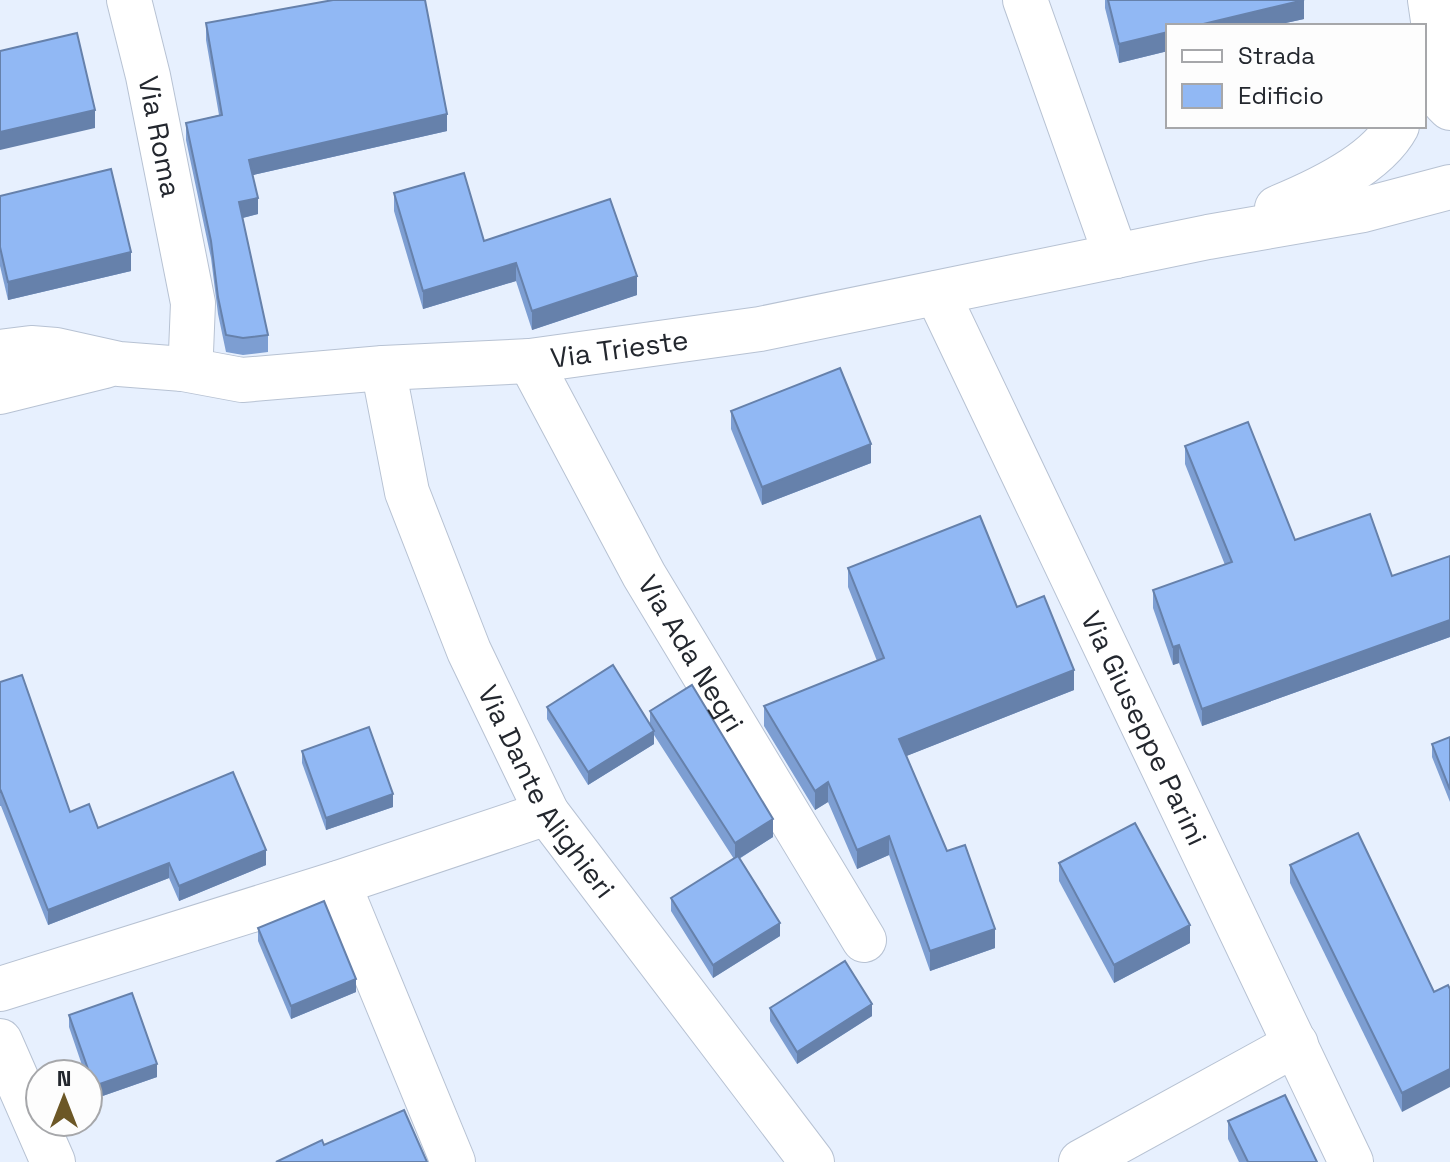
<svg xmlns="http://www.w3.org/2000/svg" width="1450" height="1162" font-family="'Space Grotesk',sans-serif">
<style>
.lines{fill:none;stroke-linecap:round;stroke-linejoin:round}
.minor-casing{stroke:#b7c2d3;stroke-width:46}
.minor{stroke:#fff;stroke-width:44}
.wall{fill:#7d9ed2}
.shaded-wall{fill:#6681ab}
.building{fill:#91b8f4;stroke:#6681ab;stroke-width:2}
.labels{text-anchor:middle;stroke-width:8;stroke-linejoin:round;paint-order:stroke}
.street-label{font-size:28px;fill:#23272e;stroke:#fdfdfd}
</style>
<rect width="100%" height="100%" fill="#e7f0fe"/>
<g class="lines">
<defs>
<g id="minor">
<path id="s1" d="M129 0 148 76 193 303 191 352 183 369"/>
<polyline points="1025,0 1116,256"/>
<polyline points="1430,0 1445,103 1450,108"/>
<path d="M1277 208C1316 192 1376 165 1397 126"/>
<path id="s2" d="M937 293 1351 1162"/>
<path id="s3" d="M0 352 31 348 56 350 119 364 183 369 242 380 383 368 530 361 760 329 1208 237 1363 210 1450 187"/>
<path id="s4" d="M530 361 644 575 864 940"/>
<path id="s5" d="M383 368 407 492 469 651 547 813 812 1162"/>
<polyline points="0,392 105,366"/>
<polyline points="338,883 453,1162"/>
<polyline points="0,989 338,883 547,813"/>
<polyline points="0,1041 53,1162"/>
<polyline points="1081,1162 1296,1044"/>
</g>
</defs>
<use href="#minor" class="minor-casing"/>
<use href="#minor" class="minor"/>
</g>
<g class="wall">
<polygon points="1105,0 1304,0 1304,19 1272,26 1168,26 1168,51 1119,63 1105,8"/>
<polygon points="206,23 447,131 253,175 258,214 242,218 268,335 268,352 243,355 226,352 218,314 211,258 186,140 186,123 219,115 206,40"/>
<polygon points="394,193 484,241 637,295 532,330 516,281 423,309 394,211"/>
<polygon points="0,196 131,271 8,300 0,266"/>
<polygon points="731,411 871,463 762,505 731,429"/>
<polygon points="1185,446 1295,540 1392,576 1450,556 1450,637 1202,726 1179,663 1173,665 1153,608 1153,590 1225,565 1185,464"/>
<polygon points="848,568 1017,607 1074,690 906,756 947,851 995,948 930,971 889,855 857,869 828,802 815,810 764,726 764,706 877,661 848,587"/>
<polygon points="0,682 70,812 98,828 266,865 179,901 169,878 48,925 1,806 0,806"/>
<polygon points="547,707 650,725 650,711 773,837 739,859 780,936 713,978 671,911 671,898 734,859 654,735 654,744 588,785 547,719"/>
<polygon points="1450,737 1450,802 1432,757 1432,744"/>
<polygon points="302,751 393,807 326,830 302,763"/>
<polygon points="1059,863 1190,943 1114,983 1059,881"/>
<polygon points="1290,865 1434,992 1402,1112 1290,883"/>
<polygon points="258,928 356,992 291,1019 258,941"/>
<polygon points="770,1008 872,1016 797,1064 770,1021"/>
<polygon points="69,1015 157,1077 94,1099 88,1082 88,1074 85,1074 69,1027"/>
<polygon points="1228,1121 1317,1162 1239,1162 1228,1139"/>
</g>
<g class="shaded-wall">
<polygon points="1304,0 1304,19 1272,26 1195,26"/>
<polygon points="1168,32 1168,51 1119,63 1119,44"/>
<polygon points="95,110 95,128 0,150 0,132"/>
<polygon points="447,114 447,131 249,176 249,160"/>
<polygon points="258,198 258,214 239,219 239,202"/>
<polygon points="131,252 131,271 8,300 8,282"/>
<polygon points="516,263 516,281 423,309 423,291"/>
<polygon points="637,276 637,295 532,330 532,311"/>
<polygon points="871,444 871,463 762,505 762,487"/>
<polygon points="1450,620 1450,637 1202,726 1202,709"/>
<polygon points="1179,645 1179,663 1173,665 1173,647"/>
<polygon points="1074,670 1074,690 899,759 899,739"/>
<polygon points="654,731 654,744 588,785 588,772"/>
<polygon points="828,782 828,802 815,810 815,791"/>
<polygon points="393,794 393,807 326,830 326,818"/>
<polygon points="773,819 773,837 735,861 735,843"/>
<polygon points="889,836 889,855 857,869 857,850"/>
<polygon points="266,850 266,865 179,901 179,886"/>
<polygon points="169,863 169,878 48,925 48,910"/>
<polygon points="780,923 780,936 713,978 713,965"/>
<polygon points="1190,925 1190,943 1114,983 1114,965"/>
<polygon points="995,929 995,948 930,971 930,951"/>
<polygon points="356,979 356,992 291,1019 291,1006"/>
<polygon points="872,1004 872,1016 797,1064 797,1052"/>
<polygon points="157,1064 157,1077 94,1099 94,1086"/>
<polygon points="1450,1069 1450,1087 1402,1112 1402,1093"/>
</g>
<g class="building">
<polygon points="333,0 425,0 447,114 249,160 258,198 239,202 268,335 243,338 226,335 218,297 211,241 186,123 222,115 206,23"/>
<polygon points="1108,0 1304,0 1195,26 1168,26 1168,32 1119,44"/>
<polygon points="77,33 95,110 0,132 0,51"/>
<polygon points="111,169 131,252 8,282 0,247 0,196"/>
<polygon points="464,173 484,241 610,199 637,276 532,311 516,263 423,291 394,193"/>
<polygon points="840,368 871,444 762,487 731,411"/>
<polygon points="1248,422 1295,540 1370,514 1392,576 1450,556 1450,620 1202,709 1179,645 1173,647 1153,590 1232,562 1185,446"/>
<polygon points="980,516 1017,607 1044,596 1074,670 899,739 947,851 965,845 995,929 930,951 889,836 857,850 828,782 815,791 764,706 884,658 848,568"/>
<polygon points="613,665 654,731 588,772 547,707"/>
<polygon points="22,675 70,812 89,804 98,828 233,772 266,850 179,886 169,863 48,910 1,791 0,792 0,682"/>
<polygon points="692,685 773,819 735,843 650,711"/>
<polygon points="369,727 393,794 326,818 302,751"/>
<polygon points="1450,737 1450,790 1432,744"/>
<polygon points="1135,823 1190,925 1114,965 1059,863"/>
<polygon points="1358,833 1434,992 1448,985 1450,989 1450,1069 1402,1093 1290,865"/>
<polygon points="738,856 780,923 713,965 671,898"/>
<polygon points="324,901 356,979 291,1006 258,928"/>
<polygon points="845,961 872,1004 797,1052 770,1008"/>
<polygon points="132,993 157,1064 94,1086 69,1015"/>
<polygon points="1285,1095 1317,1162 1248,1162 1228,1121"/>
<polygon points="404,1110 427,1162 276,1162 322,1140 324,1145"/>
</g>
<g class="labels">
<g class="street-label">
<text dy="10" stroke="none"><textPath href="#s1" startOffset="140">Via Roma</textPath></text>
<text dy="10" stroke="none"><textPath href="#s3" startOffset="624">Via Trieste</textPath></text>
<text dy="10" stroke="none"><textPath href="#s4" startOffset="334">Via Ada Negri</textPath></text>
<text dy="10" stroke="none"><textPath href="#s2" startOffset="482">Via Giuseppe Parini</textPath></text>
<text dy="10" stroke="none"><textPath href="#s5" startOffset="458">Via Dante Alighieri</textPath></text>
</g>
</g>
<rect x="1166" y="24" width="260" height="104" fill="#fdfdfd" stroke="#a6a7aa" stroke-width="2"/>
<rect x="1182" y="50" width="40" height="12" fill="#ffffff" stroke="#a6a7aa" stroke-width="2"/>
<text x="1238" y="64" font-size="24" fill="#23272e">Strada</text>
<rect x="1182" y="84" width="40" height="24" fill="#91b8f4" stroke="#a6a7aa" stroke-width="2"/>
<text x="1238" y="104" font-size="24" fill="#23272e">Edificio</text>
<g transform="translate(64 1098)"><circle r="38" fill="#fdfdfd" stroke="#a6a7aa" stroke-width="2"/>
<path d="M0-6L14 30L0 20L-14 30Z" fill="#6c5726"/>
<text y="-12" font-size="22" font-weight="bold" text-anchor="middle" fill="#23272e">N</text>
</g>
</svg>
